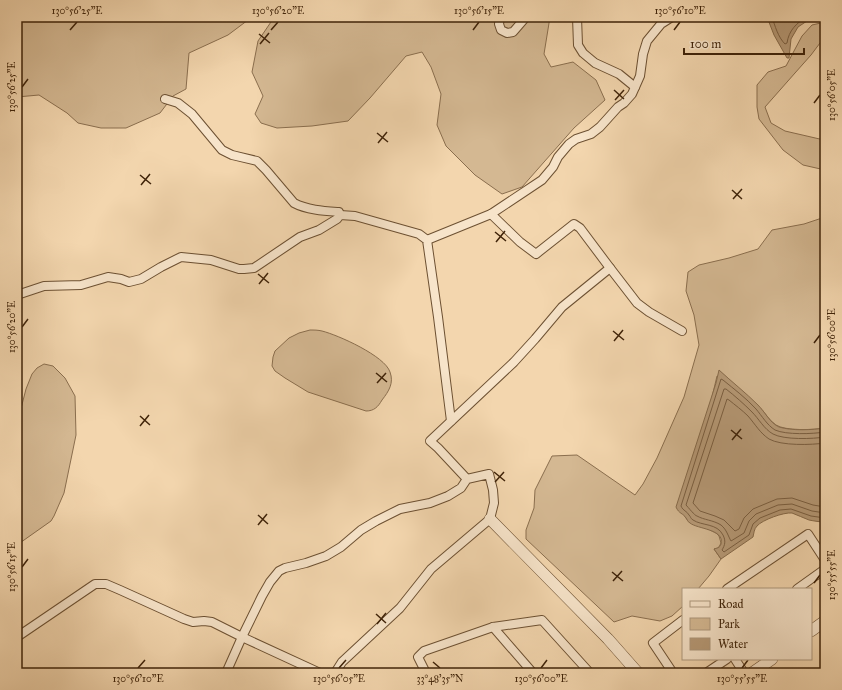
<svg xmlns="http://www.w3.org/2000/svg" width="842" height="690" font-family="'IM FELL Great Primer',serif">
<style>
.green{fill:#d4b892;stroke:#8a6e4e}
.water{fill:#b69976;stroke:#866a4a}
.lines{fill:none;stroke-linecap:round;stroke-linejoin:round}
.shore{stroke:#7a5e40;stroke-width:1}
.minor-casing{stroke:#6c5032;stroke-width:10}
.tertiary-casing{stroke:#6c5032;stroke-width:12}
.minor{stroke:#f7e4ca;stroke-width:8}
.tertiary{stroke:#f7e4ca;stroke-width:11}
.ticks{fill:none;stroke:#3f2309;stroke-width:1.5}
.neatline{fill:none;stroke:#3f2309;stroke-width:1.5}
.ticks-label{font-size:10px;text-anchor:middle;fill:#3f2309}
</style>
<rect width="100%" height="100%" fill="#f3d6ae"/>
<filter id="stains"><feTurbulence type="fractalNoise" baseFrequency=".005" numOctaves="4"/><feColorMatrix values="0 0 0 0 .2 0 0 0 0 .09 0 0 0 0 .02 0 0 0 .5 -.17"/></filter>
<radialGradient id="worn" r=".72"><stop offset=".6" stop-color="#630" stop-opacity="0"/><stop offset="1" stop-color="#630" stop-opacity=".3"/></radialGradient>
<g class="green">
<polygon points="17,17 252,17 228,35 189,53 186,89 173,96 160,113 126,128 101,128 78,123 67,113 39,95 17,97"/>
<polygon points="272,17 550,17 544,54 551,67 573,62 596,80 605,100 574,128 522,187 502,194 475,175 446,146 437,125 441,94 431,67 422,52 406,56 370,98 348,121 312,126 277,128 261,123 255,114 263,96 252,72 258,41 273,19"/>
<polygon points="825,22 825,42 820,43 811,55 795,73 765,107 771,123 785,131 824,140 825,139 825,170 803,165 783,150 759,119 757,107 757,85 768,72 786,66 802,36 812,25"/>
<path d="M825 217V428C814 430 785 431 776 425 768 420 765 411 757 405 745 395 730 386 717 376L684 515 688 521 710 530 716 533 719 536 721 543 720 545 718 548 714 549 721 559 709 576 698 589H683V606L672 616 660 621 632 616 614 622 526 539V530L534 508 535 490 552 456 577 455 635 495 643 484 657 458 684 397 699 345 694 315 686 291 688 272 699 265 729 258 758 249 772 230 804 224Z"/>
<path d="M310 330C314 330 318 330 322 331 338 335 385 356 390 372 394 383 389 391 382 400 378 407 374 411 366 411L308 392 285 378 275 371 272 366 273 357 275 351 289 338 299 333Z"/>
<polygon points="44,364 53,366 65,378 75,396 76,435 64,493 54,516 51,521 17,545 17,424 26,389 32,374 37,368"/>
</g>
<g class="water">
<polygon points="767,17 813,17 798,27 791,39 789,58 787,58 774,35"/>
<path d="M719 370C732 382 746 393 758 405 765 412 770 423 779 427 792 431 812 430 825 428V522C820 522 814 521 809 520 803 518 798 515 792 513 784 512 762 520 757 526 754 529 754 533 753 537L721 559 714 549C717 548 720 548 721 544 725 529 697 529 690 523 686 520 689 522 686 518 683 513 679 514 676 507L716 383Z"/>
</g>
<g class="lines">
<g class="shore">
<path d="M772 17C775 26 778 37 785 44L787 43C789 30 796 24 806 17"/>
<path d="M825 432C813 434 786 435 775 430 767 425 762 416 756 409 746 398 734 389 723 380L721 379 681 506C683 511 687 511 689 515 691 517 690 518 693 520 702 526 717 523 723 535 726 541 725 545 722 550L724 552 749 535 753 524 760 518 780 510 791 509 811 516 825 518"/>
<path d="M825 437C813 439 784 440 773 434 764 429 759 419 752 412 744 404 735 396 726 389H724L686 505C688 507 695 516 697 516 704 520 713 520 721 525 727 530 728 536 731 541L744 533 749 521 756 514 778 505 792 504 812 511 825 513"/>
<path d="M825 443C812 445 781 446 769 439 760 433 755 424 748 416 742 410 735 405 729 400L727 399 693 503 700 511 715 516 724 520 735 531 739 529 744 518 753 509 777 499 792 498 813 505 825 507"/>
</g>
<defs>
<g id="minor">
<polyline points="500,17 499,24 501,30 507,33 513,32 526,17"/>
<polyline points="577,17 578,45 583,53 595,63 619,74 635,87"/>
<path d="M165 99 178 103 192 114 222 150 232 155 257 161 266 170 294 203C307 210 325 211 339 212L340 215"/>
<polyline points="491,214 520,242 536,254 574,224 580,228 610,268 637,303 649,312 682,331"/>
<polyline points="427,240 491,214 542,180 553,167 558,157 569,144 576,139 591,134 600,127 618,107 624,103 632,94 640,76 643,54 647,41 661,24 672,17"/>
<polyline points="17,295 44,286 81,285 108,277 121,279 129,282 141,279 161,267 181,257 211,260 239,269 244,269 254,268 300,237 319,230 337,219 340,215 355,216 419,234 427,240 438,317 451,421"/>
<polyline points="467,479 438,448 430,441 514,362 535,339 562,307 610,268"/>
<polyline points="727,589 808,534 825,560"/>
<polyline points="797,589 825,569"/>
<polyline points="493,627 533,673"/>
<polyline points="17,637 95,584 106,584 120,590 184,619 193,622 204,621 212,622 242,637 320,673"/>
<polyline points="735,659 744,673"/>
<polyline points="226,673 242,637 262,596 270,582 279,571 285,568 306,563 326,556 341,547 361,530 376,521 400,509 430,503 448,496 461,488 467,479 489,474 493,490 494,503 490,519 431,569 400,608 342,662 335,673"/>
<polyline points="426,673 418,657 424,651 493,627 542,620 590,673"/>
<polyline points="673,673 653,643 683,620"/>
<polyline points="706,673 727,659"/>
</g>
<g id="tertiary">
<polyline points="490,519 608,639 638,673"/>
<polyline points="811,631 825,621"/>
<polyline points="752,673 772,659"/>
</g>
</defs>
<use href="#minor" class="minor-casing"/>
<use href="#tertiary" class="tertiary-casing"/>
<use href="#minor" class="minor"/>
<use href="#tertiary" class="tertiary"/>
</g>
<path class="ticks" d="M70 30 77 22M271 30 278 22M473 30 479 22M674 30 680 22M259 34 270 43M260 44 269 33M22 87 28 79M614 90 624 99M615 100 624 90M814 103 820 95M377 133 388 142M378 143 387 132M140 175 151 184M141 185 150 174M732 190 742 199M733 199 742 189M495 232 506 241M496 242 505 231M258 274 269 283M259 284 268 273M22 327 28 319M613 331 624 340M614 341 623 330M814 343 820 335M376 373 387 382M377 383 386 373M140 416 150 425M140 426 149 415M731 430 742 439M732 440 741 429M494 472 505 481M495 482 504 472M258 515 268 524M258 525 267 514M22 567 28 559M612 572 623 581M613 581 622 571M814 583 820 575M376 614 386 623M377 624 386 613M433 662 440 668M138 668 145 660M339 668 346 660M541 668 547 660M742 668 748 660"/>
<rect width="842" height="690" fill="none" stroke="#f3d6ae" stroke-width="44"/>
<rect x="682" y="588" width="130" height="72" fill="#f7e4ca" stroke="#ad977d"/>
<rect x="690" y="601" width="20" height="6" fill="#f7e4ca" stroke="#ad977d"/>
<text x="718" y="608" font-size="12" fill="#3f2309">Road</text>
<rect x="690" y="618" width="20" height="12" fill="#d4b892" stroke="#ad977d"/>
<text x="718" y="628" font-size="12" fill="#3f2309">Park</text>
<rect x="690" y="638" width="20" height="12" fill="#b69976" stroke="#ad977d"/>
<text x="718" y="648" font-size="12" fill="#3f2309">Water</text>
<path d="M684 48v6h120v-6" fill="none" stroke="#3f2309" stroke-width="2"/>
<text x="690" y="48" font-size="12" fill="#3f2309" stroke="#f7e4ca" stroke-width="3" paint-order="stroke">100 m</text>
<rect x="22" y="22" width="798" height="646" class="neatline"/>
<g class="ticks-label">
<text x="77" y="14">130°56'25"E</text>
<text x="278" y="14">130°56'20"E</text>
<text x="479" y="14">130°56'15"E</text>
<text x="680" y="14">130°56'10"E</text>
<text transform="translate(11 87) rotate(-90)" y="4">130°56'25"E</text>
<text transform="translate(831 95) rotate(-90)" y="4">130°56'05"E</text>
<text transform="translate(11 327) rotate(-90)" y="4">130°56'20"E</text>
<text transform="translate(831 335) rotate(-90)" y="4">130°56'00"E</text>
<text transform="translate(11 567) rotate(-90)" y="4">130°56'15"E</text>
<text transform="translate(831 575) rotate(-90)" y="4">130°55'55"E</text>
<text x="138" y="682">130°56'10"E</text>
<text x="339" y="682">130°56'05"E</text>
<text x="440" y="682">33°48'35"N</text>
<text x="541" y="682">130°56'00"E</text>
<text x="742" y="682">130°55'55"E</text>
</g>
<rect width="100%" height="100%" filter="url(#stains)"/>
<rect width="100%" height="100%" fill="url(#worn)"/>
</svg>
